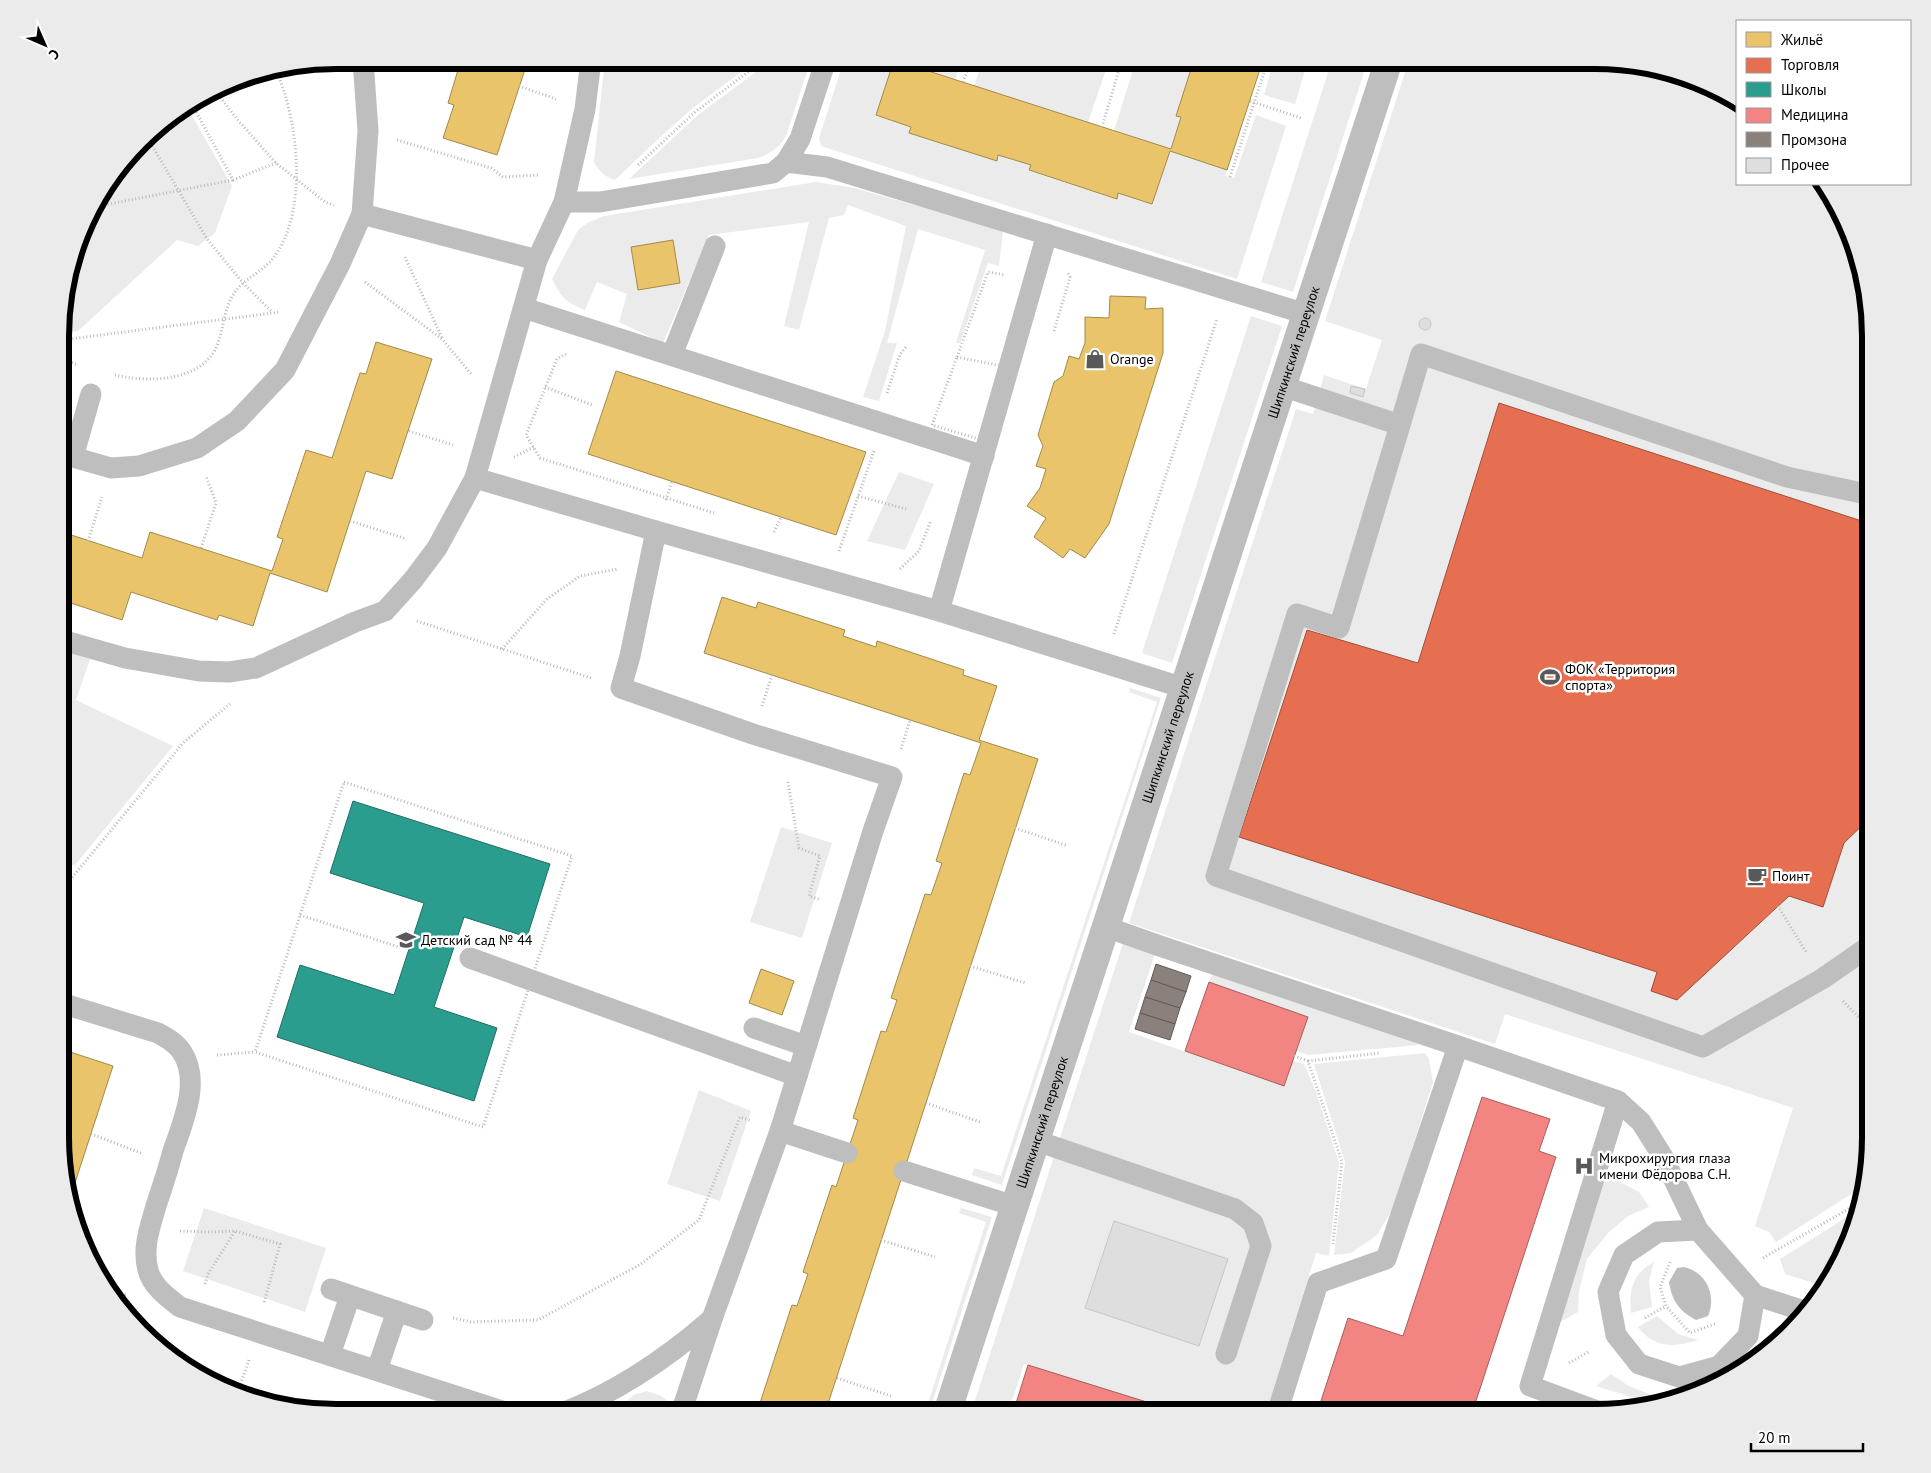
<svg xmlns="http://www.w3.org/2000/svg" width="1931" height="1473" font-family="'PT Sans',sans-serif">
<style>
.green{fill:#ebebeb;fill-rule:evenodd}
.water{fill:#bdbdbd}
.homes{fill:#e9c46a;stroke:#a3894a}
.shops{fill:#e76f51;stroke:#a24e39}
.schools{fill:#2a9d8f;stroke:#1d6e64}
.health{fill:#f28482;stroke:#a95c5b}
.industry{fill:#8a817c;stroke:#615a57}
.building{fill:#dedede;stroke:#c6c6c6}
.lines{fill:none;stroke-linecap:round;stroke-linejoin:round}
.path{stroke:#b9b9b9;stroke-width:3;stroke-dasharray:1 2.5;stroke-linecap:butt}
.lane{stroke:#bebebe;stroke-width:21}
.street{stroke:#bebebe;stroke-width:28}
.labels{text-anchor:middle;stroke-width:5;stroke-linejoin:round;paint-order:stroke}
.street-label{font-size:14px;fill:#000;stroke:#fff}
.poi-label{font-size:14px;fill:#000;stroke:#fff;text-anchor:start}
.rim{fill:none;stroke:#000;stroke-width:6}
</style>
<rect width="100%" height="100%" fill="#fff"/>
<g class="green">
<path d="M605 60H757L693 108 658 139 615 180C605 177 599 171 594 162Z"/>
<path d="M772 60H811L786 136C779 148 771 153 758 158L629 179 698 115Z"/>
<polygon points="844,60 894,60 876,115 911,127 910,132 997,160 998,155 1031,165 1029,171 1116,199 1118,193 1152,204 1170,151 1227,170 1225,176 1234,178 1256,115 1286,126 1237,279 821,146 819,138"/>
<polygon points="895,60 962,60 955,80"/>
<polygon points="983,60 1088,60 1107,67 1088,122 974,86"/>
<polygon points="1136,60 1194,60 1177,116 1181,117 1171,149 1114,131"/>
<polygon points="1274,60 1308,60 1295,104 1264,95"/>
<polygon points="1332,60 1368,60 1293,292 1261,282"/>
<polygon points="1409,60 1613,61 1700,81 1737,104 1737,184 1819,184 1843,214 1862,265 1871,336 1870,1155 1866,1176 1856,1191 1776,1242 1769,1232 1755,1226 1793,1108 1505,1014 1495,1044 1129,923 1296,409 1313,414 1324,375 1366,389 1382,340 1325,321"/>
<polygon points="188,109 232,186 215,233 198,246 177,240 78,331 62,333 62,300 97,198 154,128"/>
<path d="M816 182 854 188 1003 230 999 266 988 263 960 343H956L985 250 918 229 887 343H897L879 401 863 397 885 331 906 226 848 205 844 215 829 218 799 330 784 326 809 222 709 235 663 343 619 322 627 294 597 282 585 310C565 302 561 297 552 279L578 230 589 222 604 216ZM673 240 680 283 638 290 631 248Z"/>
<polygon points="1251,316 1282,326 1172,663 1142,653"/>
<polygon points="899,472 934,484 905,550 867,541"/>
<polygon points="62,650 90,659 76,700 173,746 75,865 69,865 61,855"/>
<polygon points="1130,688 1161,698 1002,1185 972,1175 974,1168 1001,1176 1157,702 1129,692"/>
<polygon points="781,827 832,843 802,938 750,922"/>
<path d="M1123 943 1155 954 1129 1032 1283 1086 1293 1061 1304 1064 1316 1092 1339 1163 1329 1256 1316 1253 1266 1413H1182L1024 1364 1008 1413H971ZM1114 1221 1228 1259 1199 1346 1085 1308Z"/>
<polygon points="1213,972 1403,1035 1419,1045 1308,1055 1297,1051 1308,1017 1209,982"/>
<polygon points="1425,1053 1429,1059 1433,1082 1394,1207 1377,1235 1351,1253 1334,1255 1345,1162 1314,1064"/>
<polygon points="699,1090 751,1111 720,1201 667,1184"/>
<polygon points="1605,1174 1639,1192 1649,1207 1628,1216 1608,1233 1587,1259 1579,1291 1578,1312 1558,1323"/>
<polygon points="204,1208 326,1248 305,1312 183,1271"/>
<polygon points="961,1208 992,1217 929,1413 925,1413 986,1222 959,1213"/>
<polygon points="1858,1210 1850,1243 1823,1286 1785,1274 1780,1259"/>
<path d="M1654 1262 1649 1281 1652 1307 1631 1313C1629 1290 1632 1274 1654 1262Z"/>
<path d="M1657 1316 1678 1334 1698 1340C1674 1348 1654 1348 1638 1327Z"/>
<polygon points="1611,1374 1627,1385 1656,1397 1683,1396 1657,1405 1596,1386"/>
<polygon points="647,1391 661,1396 669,1402 666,1413 612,1413 634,1395"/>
</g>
<path class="water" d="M1684 1267C1706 1272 1717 1295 1708 1316L1696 1320C1679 1311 1672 1301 1669 1282L1677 1268Z"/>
<g class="homes">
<polygon points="461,60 528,60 497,155 443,138 454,105 448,103"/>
<polygon points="894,60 1171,149 1181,117 1176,116 1194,60 1263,60 1227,170 1170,151 1152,204 1118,193 1117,199 1029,170 1031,165 998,155 997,161 909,133 911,127 876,115"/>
<polygon points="673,240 680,283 638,290 631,247"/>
<polygon points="1110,296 1146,297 1145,309 1163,308 1163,353 1109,524 1085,558 1070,549 1063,558 1034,537 1046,518 1027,506 1040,488 1046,469 1036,466 1043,446 1038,435 1054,382 1063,376 1069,356 1079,359 1085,343 1085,317 1109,318"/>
<polygon points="376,342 432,359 392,479 366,471 327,592 270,573 253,626 219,615 217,620 131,592 122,620 62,600 62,532 142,558 150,532 272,571 283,539 277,537 306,450 332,458 360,373 366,374"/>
<polygon points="616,371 866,452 836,535 588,454"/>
<polygon points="722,597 756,608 758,602 845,630 843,636 876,647 877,641 964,670 963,675 997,686 979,740 1038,759 825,1413 762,1413 763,1411 758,1409 792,1305 797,1306 808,1274 803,1272 832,1185 836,1187 858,1120 853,1118 881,1031 886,1032 897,1000 891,998 925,894 931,895 942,863 936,861 964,773 970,775 981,743 704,653"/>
<polygon points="761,969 794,981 782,1015 749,1003"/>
<polygon points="61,1049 113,1066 71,1195 61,1155"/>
</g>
<polygon class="shops" points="1499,403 1871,524 1871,817 1844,843 1823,907 1789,896 1677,1000 1651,991 1657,972 1239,837 1307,630 1418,663"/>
<polygon class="schools" points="353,801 550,864 527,937 464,917 434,1007 497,1028 474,1101 277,1037 300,965 394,995 424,903 330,873"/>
<g class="health">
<polygon points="1209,982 1308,1017 1284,1086 1185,1051"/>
<polygon points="1482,1097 1550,1119 1539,1151 1556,1157 1472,1413 1317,1413 1348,1318 1403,1336"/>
<polygon points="1028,1365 1182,1413 1013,1413"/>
</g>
<g class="industry">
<polygon points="1156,964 1191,976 1186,992 1151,980"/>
<polygon points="1151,980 1186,992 1180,1008 1145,997"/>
<polygon points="1145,997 1180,1008 1175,1024 1140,1013"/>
<polygon points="1140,1013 1175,1024 1170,1040 1135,1029"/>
</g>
<g class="building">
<circle cx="1425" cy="324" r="6"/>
<polygon points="1351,386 1365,389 1363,397 1350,393"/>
<polygon points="1114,1221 1228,1259 1199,1346 1085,1308"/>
</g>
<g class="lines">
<g class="path">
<polyline points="963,82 971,60"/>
<polyline points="519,86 556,99"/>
<polyline points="216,92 237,119 276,163 325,202 334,205"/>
<polyline points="1250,101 1301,118"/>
<polyline points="193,106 233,180 276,163"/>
<polyline points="1102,127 1119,70 1118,60"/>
<polyline points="147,137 207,239 243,283 272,312"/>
<polyline points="397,140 491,168 503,177 538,175"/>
<polyline points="638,165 695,112 764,60"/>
<polyline points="1230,177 1268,60"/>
<polyline points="94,207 233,180"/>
<polyline points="405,257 442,338"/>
<polyline points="365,282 442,339 472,375"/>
<polyline points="1054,331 1070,277 1068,273"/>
<polyline points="62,340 280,312"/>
<polyline points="566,354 557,359 526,435 540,458 714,513"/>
<polygon points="957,357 1002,366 979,439 932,425"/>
<polyline points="957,357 988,272 1005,275"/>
<polyline points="62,359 78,365"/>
<path d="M115 375C150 383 204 382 218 343 224 326 224 307 235 292 245 278 264 271 274 257 309 210 298 120 276 70"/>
<polyline points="545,387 592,405"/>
<polyline points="887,393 900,354 907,346"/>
<polyline points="409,431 453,445"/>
<polyline points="514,457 534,447"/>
<polyline points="858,496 906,509"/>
<polyline points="666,500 672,481"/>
<polyline points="350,521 407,539"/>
<polyline points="774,532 781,517"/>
<polyline points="88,541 102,497"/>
<polyline points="201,548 216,503 206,476"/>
<polyline points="839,551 874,451"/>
<polyline points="900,569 919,551 931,520"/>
<polyline points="417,621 591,678"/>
<polyline points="1114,634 1217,319"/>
<polyline points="502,649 547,599 580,576 618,569"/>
<polyline points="762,706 772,675"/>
<polyline points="901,749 910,720"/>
<polygon points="344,782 572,856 483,1127 255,1052"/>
<polyline points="788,782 799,848 820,856 809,896 821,900"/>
<polyline points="1015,828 1068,846"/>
<polyline points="61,865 72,878"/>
<polyline points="61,891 183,743 231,703"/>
<polyline points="1778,906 1806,952"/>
<polyline points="300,915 402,948"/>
<polyline points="970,966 1025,983"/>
<polyline points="1843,1001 1870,1029"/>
<polyline points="217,1055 255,1052"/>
<polyline points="1294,1056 1308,1061 1342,1162 1333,1244"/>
<polyline points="1308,1061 1380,1053"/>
<polyline points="926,1103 980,1122"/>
<polyline points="91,1134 141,1153"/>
<polyline points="180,1231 208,1232 235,1231 280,1244 264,1303"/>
<polyline points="881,1240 935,1257"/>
<polyline points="1763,1258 1859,1203"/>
<polyline points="1670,1262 1660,1287 1666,1306 1690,1333 1717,1323"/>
<polyline points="205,1284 208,1274 235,1231"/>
<polyline points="118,1297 127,1294"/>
<polyline points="453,1318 471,1322 538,1320 641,1264 699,1220 740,1117 752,1121"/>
<polyline points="1645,1318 1666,1306"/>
<polyline points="1569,1363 1590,1351"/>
<polyline points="837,1378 891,1396"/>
<polyline points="237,1394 249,1360"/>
<polyline points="381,1412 384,1404"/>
</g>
<g class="lane">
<polyline points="786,162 827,167 1306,314"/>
<polyline points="564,202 585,109 591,60"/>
<polyline points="362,214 537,260"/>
<polyline points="524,308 984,456"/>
<polyline points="672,355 715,246"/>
<polyline points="1282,386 1400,425 1421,354 1787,477 1871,495"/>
<polyline points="1400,425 1339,628 1297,614 1216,876 1703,1047 1822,979 1871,945"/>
<polyline points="62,454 111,468 139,466 197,448 237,421 285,370 340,264 362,214 368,131 363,60"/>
<polyline points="73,457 91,394"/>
<polyline points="656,531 475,478 537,260 564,202 600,202 773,173 786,162 800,139 826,60"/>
<polyline points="939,611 1047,234"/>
<polyline points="62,640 125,658 199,671 229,672 256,668 355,622 385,611 413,580 437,548 475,478"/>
<polyline points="1106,927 1157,945 1458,1046 1618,1101 1641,1122 1663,1157 1698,1230 1755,1295 1807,1312"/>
<polyline points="470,958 797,1076"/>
<path d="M61 1003 158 1033C167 1038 176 1043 182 1052 201 1081 183 1122 173 1151 168 1170 162 1188 156 1206 150 1227 142 1248 148 1270 152 1286 167 1297 180 1307L508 1413"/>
<polyline points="754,1028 806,1046"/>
<polyline points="780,1131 847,1153"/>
<polyline points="1037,1141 1235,1209 1253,1223 1261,1246 1226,1354"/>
<polyline points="904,1171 1014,1206"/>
<polyline points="1698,1230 1658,1232 1624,1255 1608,1292 1616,1335 1639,1364 1679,1377 1719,1366 1748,1336 1755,1295"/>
<polyline points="331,1289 423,1320"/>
<polyline points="330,1355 350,1296"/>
<polyline points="377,1370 397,1311"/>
<polyline points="1600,1412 1530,1386 1618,1101"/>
<path d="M562 1413C618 1392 667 1358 712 1319"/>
<polyline points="681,1413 712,1319 780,1131 873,831 892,777 753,734 621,688 630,656 656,531 939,611 1184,688"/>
<polyline points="1277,1413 1318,1283 1386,1259 1458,1046"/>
</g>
<path class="street" id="s1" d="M947 1413 1389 60"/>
</g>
<defs>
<symbol id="shop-bare" viewBox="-9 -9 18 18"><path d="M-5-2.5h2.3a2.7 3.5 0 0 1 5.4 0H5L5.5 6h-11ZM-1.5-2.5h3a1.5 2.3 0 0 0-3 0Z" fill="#595959" stroke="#fff" stroke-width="2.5" paint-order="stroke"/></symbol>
<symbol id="stadium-bare" viewBox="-9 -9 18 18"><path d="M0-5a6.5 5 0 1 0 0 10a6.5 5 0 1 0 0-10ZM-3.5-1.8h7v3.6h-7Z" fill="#595959" stroke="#fff" stroke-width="2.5" paint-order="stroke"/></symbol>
<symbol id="cafe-bare" viewBox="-9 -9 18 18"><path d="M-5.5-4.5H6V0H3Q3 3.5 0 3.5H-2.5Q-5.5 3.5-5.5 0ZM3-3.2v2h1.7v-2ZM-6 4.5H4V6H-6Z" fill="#595959" stroke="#fff" stroke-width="2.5" paint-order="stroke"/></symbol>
<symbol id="school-bare" viewBox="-9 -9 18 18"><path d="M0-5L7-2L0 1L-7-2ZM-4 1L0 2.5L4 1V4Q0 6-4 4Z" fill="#595959" stroke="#fff" stroke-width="2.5" paint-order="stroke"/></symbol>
<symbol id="hospital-bare" viewBox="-9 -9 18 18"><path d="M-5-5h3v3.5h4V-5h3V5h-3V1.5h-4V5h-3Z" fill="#595959" stroke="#fff" stroke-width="2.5" paint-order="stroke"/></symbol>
</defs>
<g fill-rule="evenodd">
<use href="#shop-bare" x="1081" y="345" width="28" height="28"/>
<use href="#stadium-bare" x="1536" y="663" width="28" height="28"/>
<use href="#cafe-bare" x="1743" y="862" width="28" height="28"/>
<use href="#school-bare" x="392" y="926" width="28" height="28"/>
<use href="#hospital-bare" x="1570" y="1152" width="28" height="28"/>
</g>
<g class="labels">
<g class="street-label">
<text dy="5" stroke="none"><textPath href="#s1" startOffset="1116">Шипкинский переулок</textPath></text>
<text dy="5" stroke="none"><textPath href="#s1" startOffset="711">Шипкинский переулок</textPath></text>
<text dy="5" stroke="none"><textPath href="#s1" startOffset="306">Шипкинский переулок</textPath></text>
</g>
<g class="poi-label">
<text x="1110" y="364">Orange</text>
<text x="1565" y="674">ФОК «Территория<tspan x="1565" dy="16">спорта»</tspan></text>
<text x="1772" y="881">Поинт</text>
<text x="421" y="945">Детский сад № 44</text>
<text x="1599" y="1163">Микрохирургия глаза<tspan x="1599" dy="16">имени Фёдорова С.Н.</tspan></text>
</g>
</g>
<path d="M0 0H1931V1473H0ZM336 69H1595A267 267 0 0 1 1862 336V1137A267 267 0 0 1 1595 1404H336A267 267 0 0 1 69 1137V336A267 267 0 0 1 336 69Z" fill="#ebebeb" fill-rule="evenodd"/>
<path class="rim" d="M336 69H1595A267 267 0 0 1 1862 336V1137A267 267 0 0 1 1595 1404H336A267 267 0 0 1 69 1137V336A267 267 0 0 1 336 69Z"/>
<rect x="1736" y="20" width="175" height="165" fill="#ffffff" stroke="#999999"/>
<rect x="1746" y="32" width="25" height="15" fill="#e9c46a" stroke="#999999"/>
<text x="1781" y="45" font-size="15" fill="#000000">Жильё</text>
<rect x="1746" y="58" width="25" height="15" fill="#e76f51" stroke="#999999"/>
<text x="1781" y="70" font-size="15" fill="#000000">Торговля</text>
<rect x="1746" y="82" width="25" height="15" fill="#2a9d8f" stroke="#999999"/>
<text x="1781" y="95" font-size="15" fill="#000000">Школы</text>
<rect x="1746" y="108" width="25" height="15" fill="#f28482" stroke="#999999"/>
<text x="1781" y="120" font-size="15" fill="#000000">Медицина</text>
<rect x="1746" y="132" width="25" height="15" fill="#8a817c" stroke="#999999"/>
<text x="1781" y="145" font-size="15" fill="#000000">Промзона</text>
<rect x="1746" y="158" width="25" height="15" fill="#dedede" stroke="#999999"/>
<text x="1781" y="170" font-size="15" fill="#000000">Прочее</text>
<g transform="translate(45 45) rotate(135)" stroke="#ffffff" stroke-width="4" paint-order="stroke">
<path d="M0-4L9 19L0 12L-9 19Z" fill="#000000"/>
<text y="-8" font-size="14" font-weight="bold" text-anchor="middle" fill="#000000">С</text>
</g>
<path d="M1751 1443v8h112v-8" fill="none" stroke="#000000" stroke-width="2.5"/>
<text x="1758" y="1443" font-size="15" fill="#000000" stroke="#ffffff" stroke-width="4" paint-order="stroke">20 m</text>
</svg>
